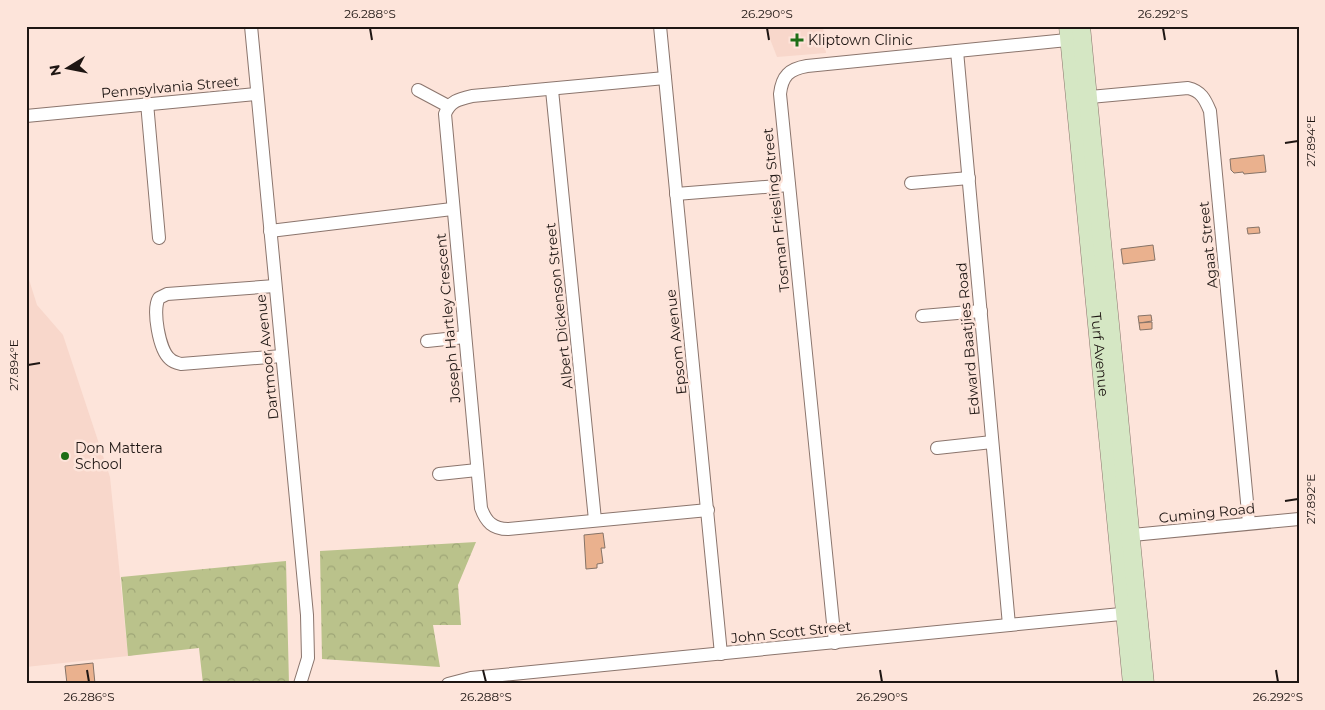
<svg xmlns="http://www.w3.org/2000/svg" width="1325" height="710" font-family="Montserrat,sans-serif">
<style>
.built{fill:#f8d7cb}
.park{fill:url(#park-crowns)}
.building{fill:#eab18e;stroke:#867367}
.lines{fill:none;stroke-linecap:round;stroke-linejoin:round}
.street-casing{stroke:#8b756d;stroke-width:14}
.secondary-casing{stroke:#8b756d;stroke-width:19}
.street{stroke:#fff;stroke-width:12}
.secondary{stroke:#d5e7c4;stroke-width:18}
.ticks{fill:none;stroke:#1e1613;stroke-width:2}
.poi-dot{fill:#1d6e16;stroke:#fde4da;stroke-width:2}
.labels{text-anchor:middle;stroke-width:5;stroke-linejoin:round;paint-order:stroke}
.poi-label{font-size:14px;fill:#1e1613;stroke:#fde4da;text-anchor:start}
.street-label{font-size:14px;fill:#1e1613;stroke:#fde4da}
.neatline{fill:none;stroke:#1e1613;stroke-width:2}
.ticks-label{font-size:12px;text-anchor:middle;fill:#1e1613}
</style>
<defs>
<pattern id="park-crowns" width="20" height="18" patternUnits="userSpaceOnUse" patternTransform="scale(1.25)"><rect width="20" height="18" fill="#bac28b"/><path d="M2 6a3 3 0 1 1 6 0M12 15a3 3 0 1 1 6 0" fill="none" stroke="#9fa677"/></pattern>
</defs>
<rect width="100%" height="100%" fill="#fde4da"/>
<g class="built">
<polygon points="765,26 823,26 826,53 777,57"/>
<polygon points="26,270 37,305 63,335 110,477 128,656 26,667"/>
</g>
<g class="park">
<polygon points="476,542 458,585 461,625 433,625 440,667 322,659 320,551"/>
<polygon points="286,561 289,684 203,684 199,648 128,656 121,577"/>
</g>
<g class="building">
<polygon points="1264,155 1266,172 1244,174 1243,172 1234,173 1231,170 1230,159"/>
<polygon points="1259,227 1260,233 1248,234 1247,228"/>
<polygon points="1153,245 1155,260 1123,264 1121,249"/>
<polygon points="1151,315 1152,321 1139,323 1138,316"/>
<polygon points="1152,322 1152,329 1140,330 1139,323"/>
<polygon points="603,533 605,548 601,548 603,563 597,564 597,568 586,569 584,535"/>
<polygon points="93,663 95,684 67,684 65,666"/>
</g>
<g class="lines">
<defs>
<g id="street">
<polyline points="251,26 307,615 308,658 300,684"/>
<polyline points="660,26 721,654"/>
<polyline points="957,51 1009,625"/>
<path d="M665 78 472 96C459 99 450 101 445 114L481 508C486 522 493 529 508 529L708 510"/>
<polyline points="418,90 448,106"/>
<polyline points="552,90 595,520"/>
<path d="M1079 98 1188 88C1201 91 1205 99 1210 111L1249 523"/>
<polyline points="147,103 159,238"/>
<polyline points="26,116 256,94"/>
<polyline points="911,183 969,178"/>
<polyline points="676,194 789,185"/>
<polyline points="270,231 452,209"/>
<path d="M275 286 167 294 159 298C152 309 159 350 170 359 173 362 177 363 181 364L282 356"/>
<polyline points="922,316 981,311"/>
<polyline points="427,341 465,337"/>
<polyline points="937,448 992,442"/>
<polyline points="439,474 477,470"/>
<polyline points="1122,536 1299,519"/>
<path d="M835 643 780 94C782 76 789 69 807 66L1077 39"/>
<polyline points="448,684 471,678 1131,613"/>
</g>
<g id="secondary">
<path id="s1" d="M1068 26 1132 684"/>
<polyline points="1081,26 1145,684"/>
</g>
</defs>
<use href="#street" class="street-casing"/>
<use href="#secondary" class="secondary-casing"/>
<use href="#street" class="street"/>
<use href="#secondary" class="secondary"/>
</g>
<path class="ticks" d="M370 28 372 40M767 28 769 40M1163 28 1165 40M1285 143 1298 141M28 365 40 363M1285 501 1298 499M87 670 89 682M483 670 486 682M880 670 882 682M1276 670 1278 682"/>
<g class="poi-dot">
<path d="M794.5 32.5h5v5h5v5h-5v5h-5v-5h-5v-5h5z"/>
<circle cx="65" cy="456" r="5"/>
</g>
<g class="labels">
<g class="poi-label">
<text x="808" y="45">Kliptown Clinic</text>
<text x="75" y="453">Don Mattera<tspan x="75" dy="16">School</tspan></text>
</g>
<g class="street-label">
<text transform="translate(170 87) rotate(-5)" y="5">Pennsylvania Street</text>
<text transform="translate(776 210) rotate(-96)" y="5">Tosman Friesling Street</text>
<text transform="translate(1208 245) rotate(-96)" y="5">Agaat Street</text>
<text transform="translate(559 306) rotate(-96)" y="5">Albert Dickenson Street</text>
<text transform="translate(448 318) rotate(-95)" y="5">Joseph Hartley Crescent</text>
<text transform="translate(968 339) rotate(-95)" y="5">Edward Baatjies Road</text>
<text transform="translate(676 342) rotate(-96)" y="5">Epsom Avenue</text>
<text dy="5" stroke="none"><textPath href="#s1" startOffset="330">Turf Avenue</textPath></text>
<text transform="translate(267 357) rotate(-96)" y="5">Dartmoor Avenue</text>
<text transform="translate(1207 513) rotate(-6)" y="5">Cuming Road</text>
<text transform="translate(791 632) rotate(-6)" y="5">John Scott Street</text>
</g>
</g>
<rect width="1325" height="710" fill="none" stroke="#fde4da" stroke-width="55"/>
<g transform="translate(68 68) rotate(260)" stroke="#fde4da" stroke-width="4" paint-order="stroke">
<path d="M0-4L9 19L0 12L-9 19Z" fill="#1e1613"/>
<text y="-8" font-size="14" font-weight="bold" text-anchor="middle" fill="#1e1613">N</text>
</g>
<rect x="28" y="28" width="1270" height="654" class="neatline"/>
<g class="ticks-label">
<text x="370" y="18">26.288°S</text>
<text x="767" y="18">26.290°S</text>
<text x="1163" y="18">26.292°S</text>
<text transform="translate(1311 141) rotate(-90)" y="4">27.894°E</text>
<text transform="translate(14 365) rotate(-90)" y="4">27.894°E</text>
<text transform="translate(1311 499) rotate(-90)" y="4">27.892°E</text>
<text x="89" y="701">26.286°S</text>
<text x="486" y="701">26.288°S</text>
<text x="882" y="701">26.290°S</text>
<text x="1278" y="701">26.292°S</text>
</g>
</svg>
